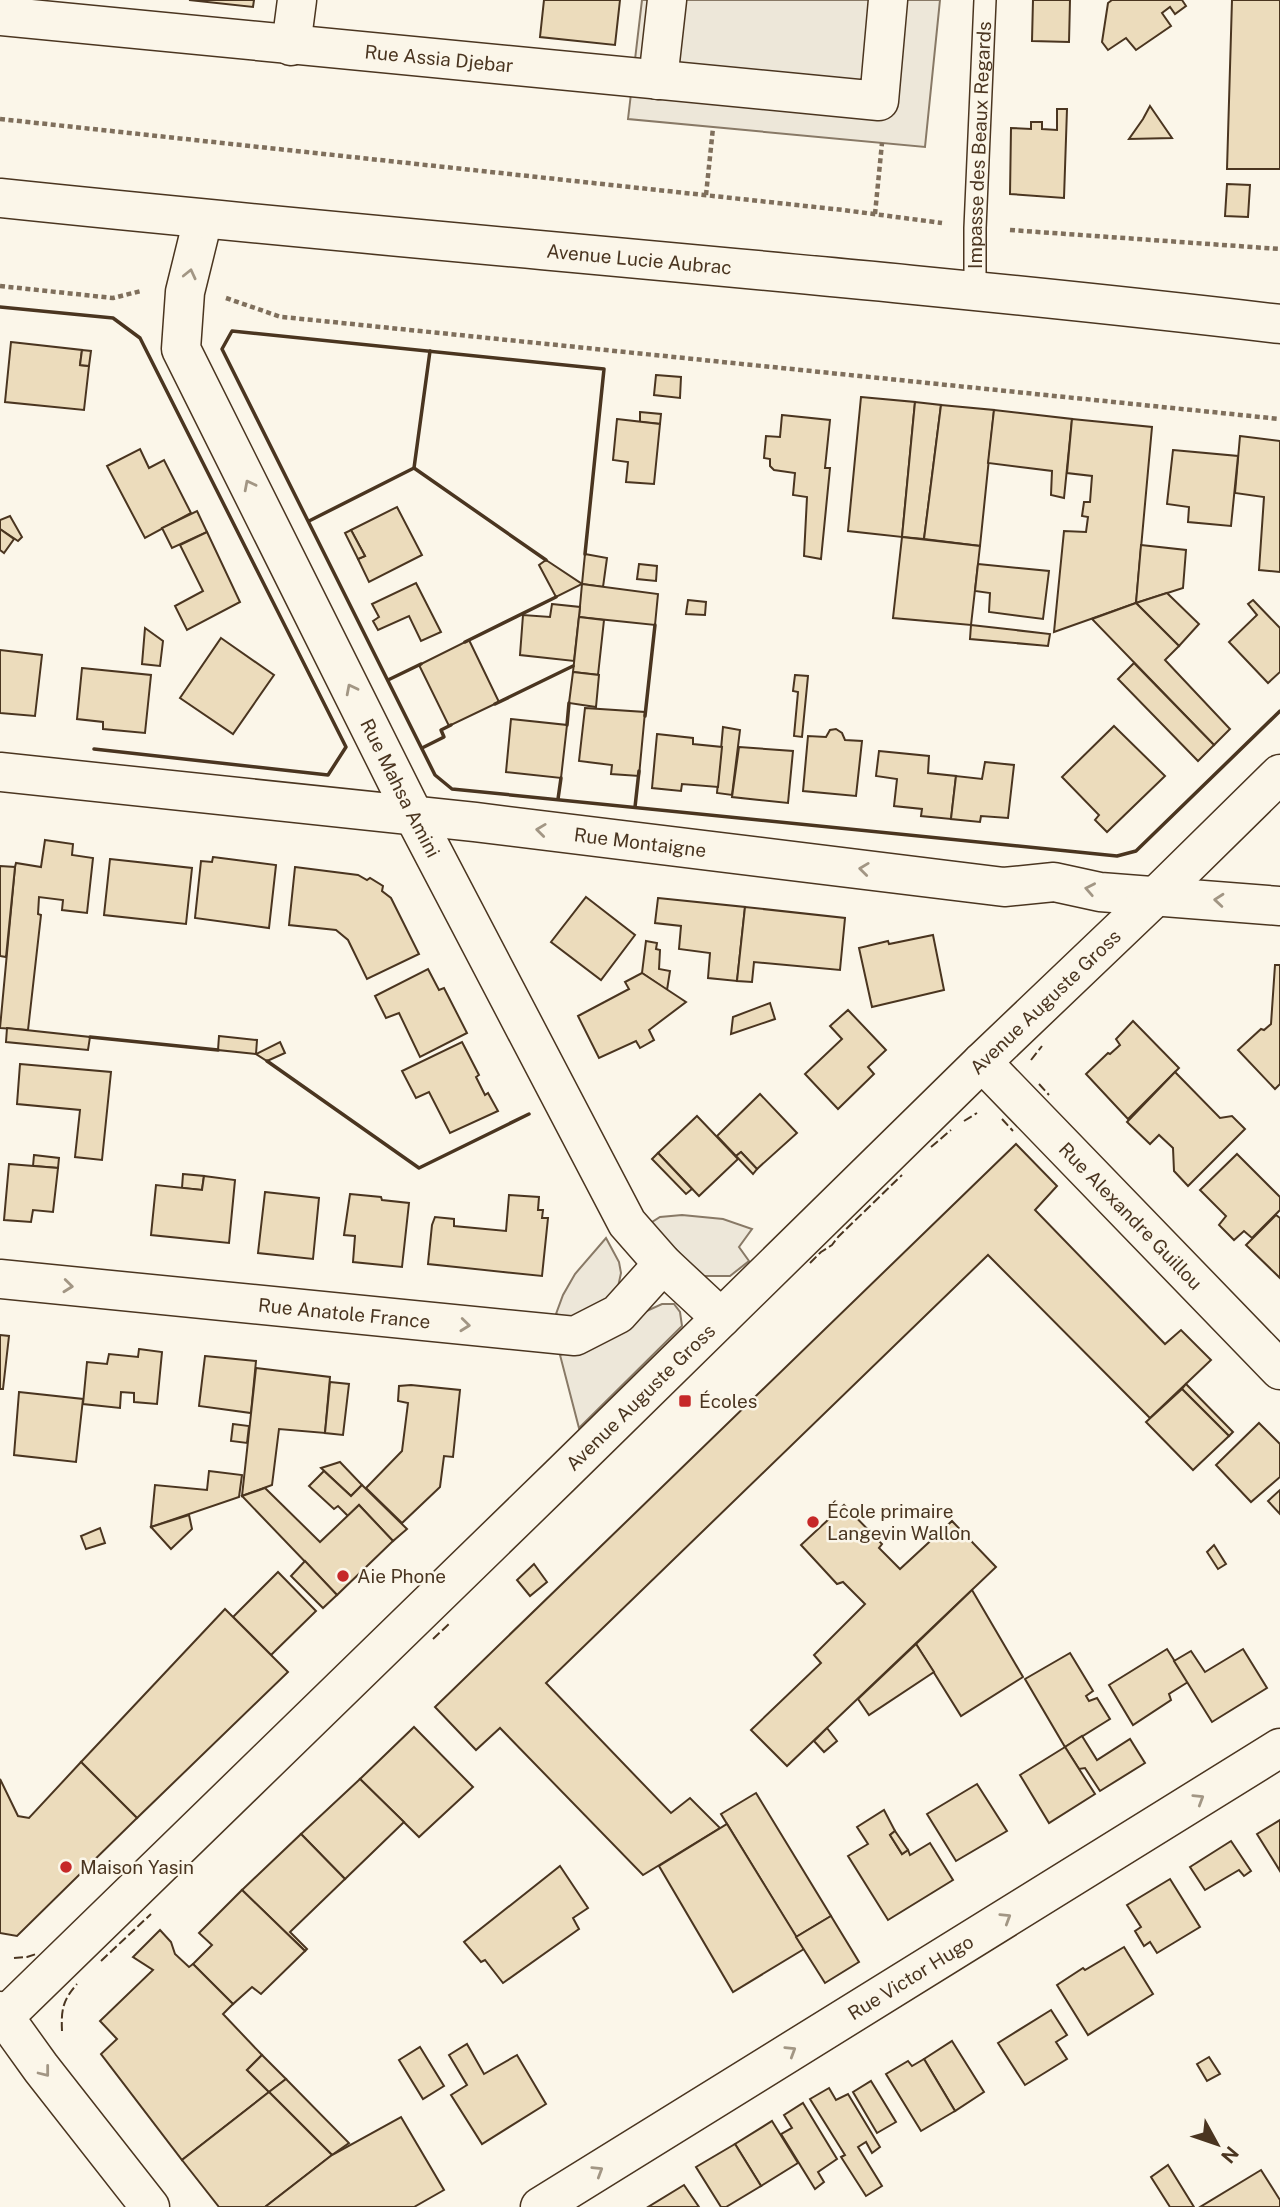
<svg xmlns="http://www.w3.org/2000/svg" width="1280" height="2207" font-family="'Public Sans',sans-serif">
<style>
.parking{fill:#ede7d9;stroke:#887966;stroke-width:2}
.building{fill:#ecdcbc;stroke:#4a3520;stroke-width:2}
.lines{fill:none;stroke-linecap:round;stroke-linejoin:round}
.lane-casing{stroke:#4a3520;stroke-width:24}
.street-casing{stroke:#4a3520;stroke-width:41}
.secondary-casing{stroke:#4a3520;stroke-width:41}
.primary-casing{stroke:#4a3520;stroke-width:41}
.path{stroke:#7f6f5c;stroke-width:4.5;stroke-dasharray:5 3.5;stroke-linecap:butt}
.lane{stroke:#fbf6e9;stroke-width:21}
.street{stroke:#fbf6e9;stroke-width:38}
.secondary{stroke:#fbf6e9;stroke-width:38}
.primary{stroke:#fbf6e9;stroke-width:38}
.fence{stroke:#4a3520;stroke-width:2;stroke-dasharray:9 3.5;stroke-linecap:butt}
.wall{stroke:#4a3520;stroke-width:3.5}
.oneway{stroke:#a29684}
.poi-dot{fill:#c62828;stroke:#fbf6e9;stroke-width:2.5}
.labels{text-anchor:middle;stroke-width:5;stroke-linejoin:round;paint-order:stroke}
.street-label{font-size:19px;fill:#4a3520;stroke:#fbf6e9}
.poi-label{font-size:19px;fill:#4a3520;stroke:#fbf6e9;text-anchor:start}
</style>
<rect width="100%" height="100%" fill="#fbf6e9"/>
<g class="parking">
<polygon points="642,0 940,0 925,147 628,119"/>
<polygon points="682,1215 723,1219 752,1229 739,1247 749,1261 730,1276 703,1276 649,1224 660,1217"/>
<polygon points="606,1238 619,1262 621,1273 618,1287 612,1298 589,1313 565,1318 556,1314 563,1295 575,1274"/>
<polygon points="662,1304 674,1304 680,1312 682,1326 579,1428 560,1355 596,1342 640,1314"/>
</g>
<g class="building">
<polygon points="189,0 254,0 253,7"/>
<polygon points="544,0 620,0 615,45 540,37"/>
<polygon points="1033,0 1070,0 1069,42 1032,41"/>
<polygon points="1112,0 1182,0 1186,6 1175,14 1170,7 1162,13 1171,26 1136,50 1126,38 1108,50 1102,42 1108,3"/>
<polygon points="1232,0 1280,0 1280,169 1227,169"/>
<polygon points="1150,106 1172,138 1129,139 1143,119"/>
<polygon points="1057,109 1067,109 1064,198 1010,194 1011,128 1031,129 1031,122 1042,122 1042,129 1057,130"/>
<polygon points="1227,184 1250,185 1248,217 1225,216"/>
<polygon points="11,342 82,350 80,365 89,366 84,410 5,402"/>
<polygon points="82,350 91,351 89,366 80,365"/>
<polygon points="656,375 681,377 680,398 654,395"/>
<polygon points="861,397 915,402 902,537 848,531"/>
<polygon points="915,402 941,405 924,539 902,537"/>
<polygon points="941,405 994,410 980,546 924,539"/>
<polygon points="994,410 1072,419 1064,498 1051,495 1052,471 988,463"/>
<polygon points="640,412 661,414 660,424 640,422"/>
<polygon points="782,415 830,420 825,468 830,468 821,559 804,556 807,497 793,495 795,473 774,470 770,466 770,459 764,458 766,436 780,437"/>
<polygon points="617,419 660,424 654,484 626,482 628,462 613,460"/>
<polygon points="1072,419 1152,427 1136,603 1054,632 1064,531 1086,532 1088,517 1082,516 1084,502 1090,502 1092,476 1067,473"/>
<polygon points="1240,436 1280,441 1280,572 1259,570 1264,497 1235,493"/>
<polygon points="140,449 149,468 164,460 191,513 145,538 107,466"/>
<polygon points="1173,450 1238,456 1231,526 1188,522 1189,507 1167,504"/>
<polygon points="397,507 422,555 369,582 358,559 365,556 351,530"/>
<polygon points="197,511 207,532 172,548 162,528"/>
<polygon points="10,516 22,537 18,541 0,529 0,520"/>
<polygon points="0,529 14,539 4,553 0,550"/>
<polygon points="351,530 365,556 358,559 345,533"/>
<polygon points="207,532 240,602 187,630 175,606 203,591 180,545"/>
<polygon points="902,537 980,546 971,625 893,618"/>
<polygon points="1141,545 1186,550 1183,588 1136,603"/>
<polygon points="585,554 607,558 603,587 582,584"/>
<polygon points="546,560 582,584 556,597 539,565"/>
<polygon points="639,564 657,566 656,581 637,579"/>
<polygon points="978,564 1049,571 1043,619 989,612 990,593 975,591"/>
<polygon points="416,583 441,632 421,641 409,616 378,630 373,621 379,617 372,604"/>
<polygon points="582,584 658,594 655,625 579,617"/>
<polygon points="1167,593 1199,624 1179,646 1136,603"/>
<polygon points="688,600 706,602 705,615 686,614"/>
<polygon points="1253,600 1280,628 1280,672 1268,683 1229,642 1257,615 1248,604"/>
<polygon points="1136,603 1179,646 1165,660 1230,729 1214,745 1092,619"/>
<polygon points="552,604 580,607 574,661 520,655 523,615 550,617"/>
<polygon points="579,617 604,620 598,675 573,672"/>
<polygon points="971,625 1050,634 1048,646 970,639"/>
<polygon points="145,628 163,641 160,666 142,664"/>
<polygon points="221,638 274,675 233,734 180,698"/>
<polygon points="469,640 499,702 449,726 419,665"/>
<polygon points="0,650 42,655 35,716 0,713"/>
<polygon points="1134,663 1214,745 1198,761 1118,679"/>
<polygon points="82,668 151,675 145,733 103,729 103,722 77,719"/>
<polygon points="573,672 599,675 596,707 569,703"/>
<polygon points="795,675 808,676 802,737 794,736 798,692 793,691"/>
<polygon points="585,708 645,712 639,776 611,774 612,765 579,761"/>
<polygon points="511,719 567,725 561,778 506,772"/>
<polygon points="1114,726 1165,776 1107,832 1095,820 1099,815 1062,777"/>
<polygon points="723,727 740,730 732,795 717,793"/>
<polygon points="836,729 842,733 845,740 862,741 856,796 803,791 808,736 826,737 830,730"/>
<polygon points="657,734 693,738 693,744 722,747 718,787 682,784 681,791 652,788"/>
<polygon points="739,747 793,751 788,803 732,797"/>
<polygon points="879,751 929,756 928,773 956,776 951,819 921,816 922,809 894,806 897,779 876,776"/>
<polygon points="985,762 1014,765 1008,818 981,816 980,822 951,819 956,776 982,779"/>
<polygon points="45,840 73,844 72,855 93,858 87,913 62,910 63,900 39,897 38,914 41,915 28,1030 0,1028 15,867 16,863 41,867"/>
<polygon points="213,857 276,865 269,928 195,918 201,861 212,862"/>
<polygon points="110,859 192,868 186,924 104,915"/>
<polygon points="0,866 15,867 6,957 0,956"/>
<polygon points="295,867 358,875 367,880 370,878 383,886 382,891 391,898 419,954 367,979 348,940 336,930 289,925"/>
<polygon points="586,897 635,935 601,980 551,942"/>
<polygon points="658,898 745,907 737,981 708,978 710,953 679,949 681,926 655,923"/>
<polygon points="745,907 845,918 840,970 754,962 752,982 737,981"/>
<polygon points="933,935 944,990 872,1007 859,948 888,941 889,944"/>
<polygon points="646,941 657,943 656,949 660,950 659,969 670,971 667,990 642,973"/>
<polygon points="1275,965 1280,965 1280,1084 1275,1089 1238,1050 1261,1029 1264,1030 1271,1024"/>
<polygon points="428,969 439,990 444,988 467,1033 420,1057 399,1013 386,1018 375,996"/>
<polygon points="642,973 686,1002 649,1030 654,1040 640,1048 636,1041 599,1058 578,1016 629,989 625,982"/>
<polygon points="770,1003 775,1019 731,1034 733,1017"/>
<polygon points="848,1010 886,1050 868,1067 874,1074 838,1109 805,1074 842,1039 830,1026"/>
<polygon points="1133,1021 1179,1068 1128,1119 1086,1074 1108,1053 1110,1054 1120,1045 1116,1039"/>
<polygon points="7,1028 90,1037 88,1050 6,1042"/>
<polygon points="219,1036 257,1040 256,1054 218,1050"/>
<polygon points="280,1042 285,1053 267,1061 256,1054"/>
<polygon points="462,1042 479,1075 476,1077 485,1095 488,1093 498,1111 450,1133 429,1092 416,1098 402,1071"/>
<polygon points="20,1064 111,1072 102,1160 75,1157 80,1110 17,1104"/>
<polygon points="1175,1072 1220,1118 1232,1116 1245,1129 1188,1186 1174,1171 1173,1148 1159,1135 1150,1144 1127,1122"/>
<polygon points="760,1094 797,1133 757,1169 741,1152 736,1156 717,1136"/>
<polygon points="697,1116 738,1159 699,1196 658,1153"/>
<polygon points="1016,1144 1057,1186 1035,1210 1165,1344 1181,1330 1211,1360 1150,1418 988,1255 546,1683 671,1813 690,1798 720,1828 643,1875 500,1728 476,1750 435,1707"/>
<polygon points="741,1152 757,1169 753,1174 736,1156"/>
<polygon points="658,1153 692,1189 686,1194 652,1159"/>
<polygon points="1237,1154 1280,1197 1280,1210 1252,1238 1244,1231 1234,1240 1219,1225 1226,1216 1200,1190"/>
<polygon points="34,1155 59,1158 58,1168 33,1166"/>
<polygon points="9,1164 58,1168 53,1212 33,1210 31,1222 4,1220"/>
<polygon points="183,1174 204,1176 202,1190 182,1188"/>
<polygon points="204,1176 235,1180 229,1243 151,1235 156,1185 202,1190"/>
<polygon points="265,1192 319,1198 313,1259 258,1253"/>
<polygon points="350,1194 381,1197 382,1200 409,1203 402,1267 353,1262 355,1236 344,1235"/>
<polygon points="509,1195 539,1197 538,1210 543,1210 542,1218 548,1218 542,1276 428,1264 432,1225 435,1217 454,1219 454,1226 506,1231"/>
<polygon points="1276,1215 1280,1218 1280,1278 1246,1245"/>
<polygon points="0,1335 9,1336 3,1389 0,1389"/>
<polygon points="139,1349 162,1352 157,1404 134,1402 134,1393 121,1392 120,1408 83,1404 87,1362 107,1364 109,1354 138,1357"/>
<polygon points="205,1356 256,1361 251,1413 199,1406"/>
<polygon points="256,1368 330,1377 325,1433 279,1429 272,1485 242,1496"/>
<polygon points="330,1382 349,1384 343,1435 325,1433"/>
<polygon points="1186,1384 1233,1432 1229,1436 1182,1389"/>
<polygon points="411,1385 460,1390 453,1457 444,1456 440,1487 402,1523 366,1488 402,1451 408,1403 398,1401 399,1386"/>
<polygon points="1182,1389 1229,1436 1193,1470 1146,1422"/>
<polygon points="19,1392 83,1399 76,1462 14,1455"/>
<polygon points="1259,1423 1280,1444 1280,1477 1251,1502 1216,1465"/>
<polygon points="233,1424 249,1426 247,1443 231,1441"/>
<polygon points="340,1462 362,1485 351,1496 321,1468"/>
<polygon points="209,1471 242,1475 239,1497 151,1527 155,1485 207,1490"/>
<polygon points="324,1471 351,1496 362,1485 407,1529 393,1541 359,1505 348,1516 338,1506 334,1509 309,1486"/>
<polygon points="265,1488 320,1542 359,1505 393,1541 337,1595 242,1496"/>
<polygon points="1280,1490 1280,1514 1268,1501"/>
<polygon points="844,1505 882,1544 879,1548 900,1569 952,1521 996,1567 787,1766 751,1730 821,1663 814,1655 865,1604 843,1582 837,1584 801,1545"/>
<polygon points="189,1515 192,1529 171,1549 151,1527"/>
<polygon points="100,1528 105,1543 86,1549 81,1536"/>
<polygon points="1214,1545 1226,1564 1218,1569 1207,1552"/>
<polygon points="305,1561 337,1595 323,1608 291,1576"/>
<polygon points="534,1564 547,1582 530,1596 517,1580"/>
<polygon points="278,1572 316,1611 271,1655 233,1617"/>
<polygon points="972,1590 1023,1677 961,1716 916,1644"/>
<polygon points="225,1609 288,1672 137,1818 81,1762"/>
<polygon points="916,1644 934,1672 869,1715 858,1699"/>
<polygon points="1167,1649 1188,1682 1169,1694 1171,1700 1133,1725 1109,1685"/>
<polygon points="1243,1649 1267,1688 1212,1722 1174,1661 1191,1651 1205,1672"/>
<polygon points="1070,1653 1093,1691 1086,1696 1089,1701 1097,1698 1110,1719 1065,1747 1025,1679"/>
<polygon points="414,1727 473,1787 419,1837 360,1779"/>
<polygon points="827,1728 837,1741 824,1752 814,1741"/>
<polygon points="1082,1736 1097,1760 1130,1739 1145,1763 1100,1791 1085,1768 1079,1769 1065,1747"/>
<polygon points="1065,1747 1095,1794 1049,1823 1020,1775"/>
<polygon points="81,1762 137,1818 17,1936 0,1933 0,1779 18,1816 29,1818"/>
<polygon points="360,1779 404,1822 345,1879 301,1834"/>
<polygon points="977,1784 1007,1831 956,1861 927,1814"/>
<polygon points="756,1793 831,1916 796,1937 721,1814"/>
<polygon points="884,1810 895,1831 890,1835 902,1854 908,1850 910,1855 930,1843 953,1880 888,1920 848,1856 868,1844 857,1827"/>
<polygon points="1280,1820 1280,1871 1257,1834"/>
<polygon points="727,1824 804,1949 733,1992 659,1866"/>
<polygon points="895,1831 908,1850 902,1854 890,1835"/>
<polygon points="301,1834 345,1879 290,1932 307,1949 305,1951 242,1890"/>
<polygon points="1231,1841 1251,1871 1244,1876 1239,1870 1205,1890 1190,1867"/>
<polygon points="560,1866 588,1908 573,1918 579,1929 503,1983 485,1960 481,1962 464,1942"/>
<polygon points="1170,1879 1200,1927 1157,1953 1150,1942 1144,1946 1135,1931 1141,1927 1127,1905"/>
<polygon points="242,1890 305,1951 261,1994 252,1987 233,2004 193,1964 212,1945 199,1933"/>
<polygon points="831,1916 859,1962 825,1983 796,1937"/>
<polygon points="160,1930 171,1942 175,1954 189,1967 193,1964 233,2004 223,2014 262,2055 247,2070 269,2092 182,2160 101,2054 117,2039 100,2021 153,1970 133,1957"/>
<polygon points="1124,1947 1153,1994 1088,2035 1057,1985 1083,1968 1085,1970"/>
<polygon points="1051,2010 1067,2035 1056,2042 1067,2059 1025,2085 998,2043"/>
<polygon points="952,2041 984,2092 955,2111 924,2059"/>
<polygon points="467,2044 484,2074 517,2055 546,2104 482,2144 451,2095 467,2085 449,2055"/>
<polygon points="420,2047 444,2086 423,2099 399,2060"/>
<polygon points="262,2055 286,2079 269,2092 247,2070"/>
<polygon points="1209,2057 1220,2074 1207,2081 1197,2064"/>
<polygon points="924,2059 955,2111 921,2131 886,2074 908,2061 912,2066"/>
<polygon points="286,2079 349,2143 332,2155 269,2092"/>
<polygon points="871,2081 896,2122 877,2133 853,2092"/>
<polygon points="829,2088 836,2100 848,2094 880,2147 872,2153 866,2142 858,2147 882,2186 866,2196 841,2157 845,2155 810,2099"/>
<polygon points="269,2092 332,2155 265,2207 219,2207 182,2160"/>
<polygon points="803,2103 837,2159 818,2172 824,2182 815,2189 781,2134 792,2128 784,2115"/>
<polygon points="401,2117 444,2190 414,2207 265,2207 332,2155"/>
<polygon points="772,2121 798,2163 761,2186 735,2144"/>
<polygon points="735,2144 761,2186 726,2207 721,2207 696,2167"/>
<polygon points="1168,2165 1194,2207 1170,2207 1151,2177"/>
<polygon points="1261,2170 1280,2200 1280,2207 1200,2207"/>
<polygon points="684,2185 699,2207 648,2207"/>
</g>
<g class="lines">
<defs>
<g id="lane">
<path id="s1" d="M975 292V228L985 0"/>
</g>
<g id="street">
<path id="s2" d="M0 16 879 101 888 0"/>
<polyline points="291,46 297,0"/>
<polyline points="658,80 667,0"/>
<path id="s3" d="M203 219 185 292 181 349 414 816 627 1223 663 1264 721 1318"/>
<path id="s4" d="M0 772 475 822 1004 887 1054 882 1100 892 1280 906"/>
<path id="s5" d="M982 1062 1280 1370"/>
<path id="s6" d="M0 1279 575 1336 618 1314 663 1264"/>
<polyline points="0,2011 41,2068 150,2207"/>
<path id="s7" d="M540 2207 1280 1748"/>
</g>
<g id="secondary">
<path id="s8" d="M0 2021 560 1476 982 1062 1157 895 1280 774"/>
</g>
<g id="primary">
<path id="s9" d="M0 198C426 243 854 274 1280 324"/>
</g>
</defs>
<use href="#lane" class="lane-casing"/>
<use href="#street" class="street-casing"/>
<use href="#secondary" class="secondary-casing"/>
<use href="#primary" class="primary-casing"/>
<g class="path">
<polyline points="0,119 843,210 942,223"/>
<polyline points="706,195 713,128"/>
<polyline points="875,214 882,143"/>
<polyline points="1010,230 1280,249"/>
<polyline points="0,286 113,298 141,291"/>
<polyline points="226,298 281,317 293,318 1280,419"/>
</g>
<use href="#lane" class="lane"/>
<use href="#street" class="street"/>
<use href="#secondary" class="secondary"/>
<use href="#primary" class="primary"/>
<g class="fence">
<polyline points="1031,1060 1042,1046"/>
<polyline points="1039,1084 1049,1095"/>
<polyline points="1002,1119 1013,1131"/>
<polyline points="964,1121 977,1113"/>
<polyline points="931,1147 951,1130"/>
<polyline points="810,1263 821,1252 832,1245 838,1237 902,1175"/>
<polyline points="433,1639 450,1623"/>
<polyline points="14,1958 27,1957 36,1954"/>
<polyline points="101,1961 151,1914"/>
<path d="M62 2031C61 2009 63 2000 77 1984"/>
</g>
<g class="wall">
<polyline points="0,307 113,318 140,338 346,747 328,775 94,749"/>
<polyline points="430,351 414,468 546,560"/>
<polyline points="309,521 414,468"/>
<polyline points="585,554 604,369 232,331 222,349 435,775 452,789 1117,856 1136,851 1280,711"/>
<polyline points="465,642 556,597"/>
<polyline points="388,680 421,664"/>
<polyline points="495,704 573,666"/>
<polyline points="645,716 655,625"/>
<polyline points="567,725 569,703"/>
<polyline points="422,748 444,737 441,730 451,725"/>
<polyline points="558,799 561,778"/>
<polyline points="635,807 639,771"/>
<polyline points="90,1037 218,1050"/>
<polyline points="267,1061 419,1168 529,1114"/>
</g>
</g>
<defs><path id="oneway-chevron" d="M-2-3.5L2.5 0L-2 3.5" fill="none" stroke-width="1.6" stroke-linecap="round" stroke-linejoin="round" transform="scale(1.75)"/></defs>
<g class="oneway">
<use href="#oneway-chevron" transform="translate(190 274) rotate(-77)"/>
<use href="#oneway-chevron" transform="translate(249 485) rotate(-117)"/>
<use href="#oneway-chevron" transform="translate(351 689) rotate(-117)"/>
<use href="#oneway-chevron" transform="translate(541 830) rotate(-173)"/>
<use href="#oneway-chevron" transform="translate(864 869) rotate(-173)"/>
<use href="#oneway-chevron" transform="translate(1090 889) rotate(-169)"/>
<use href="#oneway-chevron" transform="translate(1219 900) rotate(-175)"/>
<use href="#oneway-chevron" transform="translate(68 1286) rotate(6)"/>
<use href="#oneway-chevron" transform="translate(465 1325) rotate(6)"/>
<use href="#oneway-chevron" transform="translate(1199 1799) rotate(-32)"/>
<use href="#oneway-chevron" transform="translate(1006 1918) rotate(-32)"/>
<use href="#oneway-chevron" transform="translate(791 2051) rotate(-32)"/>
<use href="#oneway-chevron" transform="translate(45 2072) rotate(52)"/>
<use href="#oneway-chevron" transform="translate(598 2171) rotate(-32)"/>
</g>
<g class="poi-dot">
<rect x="678" y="1394" width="14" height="14" rx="3.5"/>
<circle cx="813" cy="1522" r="7"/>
<circle cx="343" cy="1576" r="7"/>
<circle cx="66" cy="1867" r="7"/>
</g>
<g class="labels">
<g class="street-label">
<text dy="7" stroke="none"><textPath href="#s2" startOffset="441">Rue Assia Djebar</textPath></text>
<text dy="7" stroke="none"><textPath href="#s1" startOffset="147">Impasse des Beaux Regards</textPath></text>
<text dy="7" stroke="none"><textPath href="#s9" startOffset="642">Avenue Lucie Aubrac</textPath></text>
<text dy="7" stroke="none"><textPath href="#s3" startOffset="623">Rue Mahsa Amini</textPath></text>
<text dy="7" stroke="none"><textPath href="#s4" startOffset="644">Rue Montaigne</textPath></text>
<text dy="7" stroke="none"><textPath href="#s8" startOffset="1460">Avenue Auguste Gross</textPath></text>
<text dy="7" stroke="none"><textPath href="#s5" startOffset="214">Rue Alexandre Guillou</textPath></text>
<text dy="7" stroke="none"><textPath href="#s6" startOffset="346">Rue Anatole France</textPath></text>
<text dy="7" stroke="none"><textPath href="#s8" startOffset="894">Avenue Auguste Gross</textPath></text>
<text dy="7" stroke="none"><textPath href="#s7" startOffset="436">Rue Victor Hugo</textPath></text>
</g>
<g class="poi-label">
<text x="699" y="1408">Écoles</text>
<text x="827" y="1518">École primaire<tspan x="827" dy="22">Langevin Wallon</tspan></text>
<text x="357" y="1583">Aie Phone</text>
<text x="80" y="1874">Maison Yasin</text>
</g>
</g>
<g transform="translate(1217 2144) rotate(130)" stroke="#fbf6e9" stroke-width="5" paint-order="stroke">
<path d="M0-5L12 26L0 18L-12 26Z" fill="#4a3520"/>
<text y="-10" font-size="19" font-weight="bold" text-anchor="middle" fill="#4a3520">N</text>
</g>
</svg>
